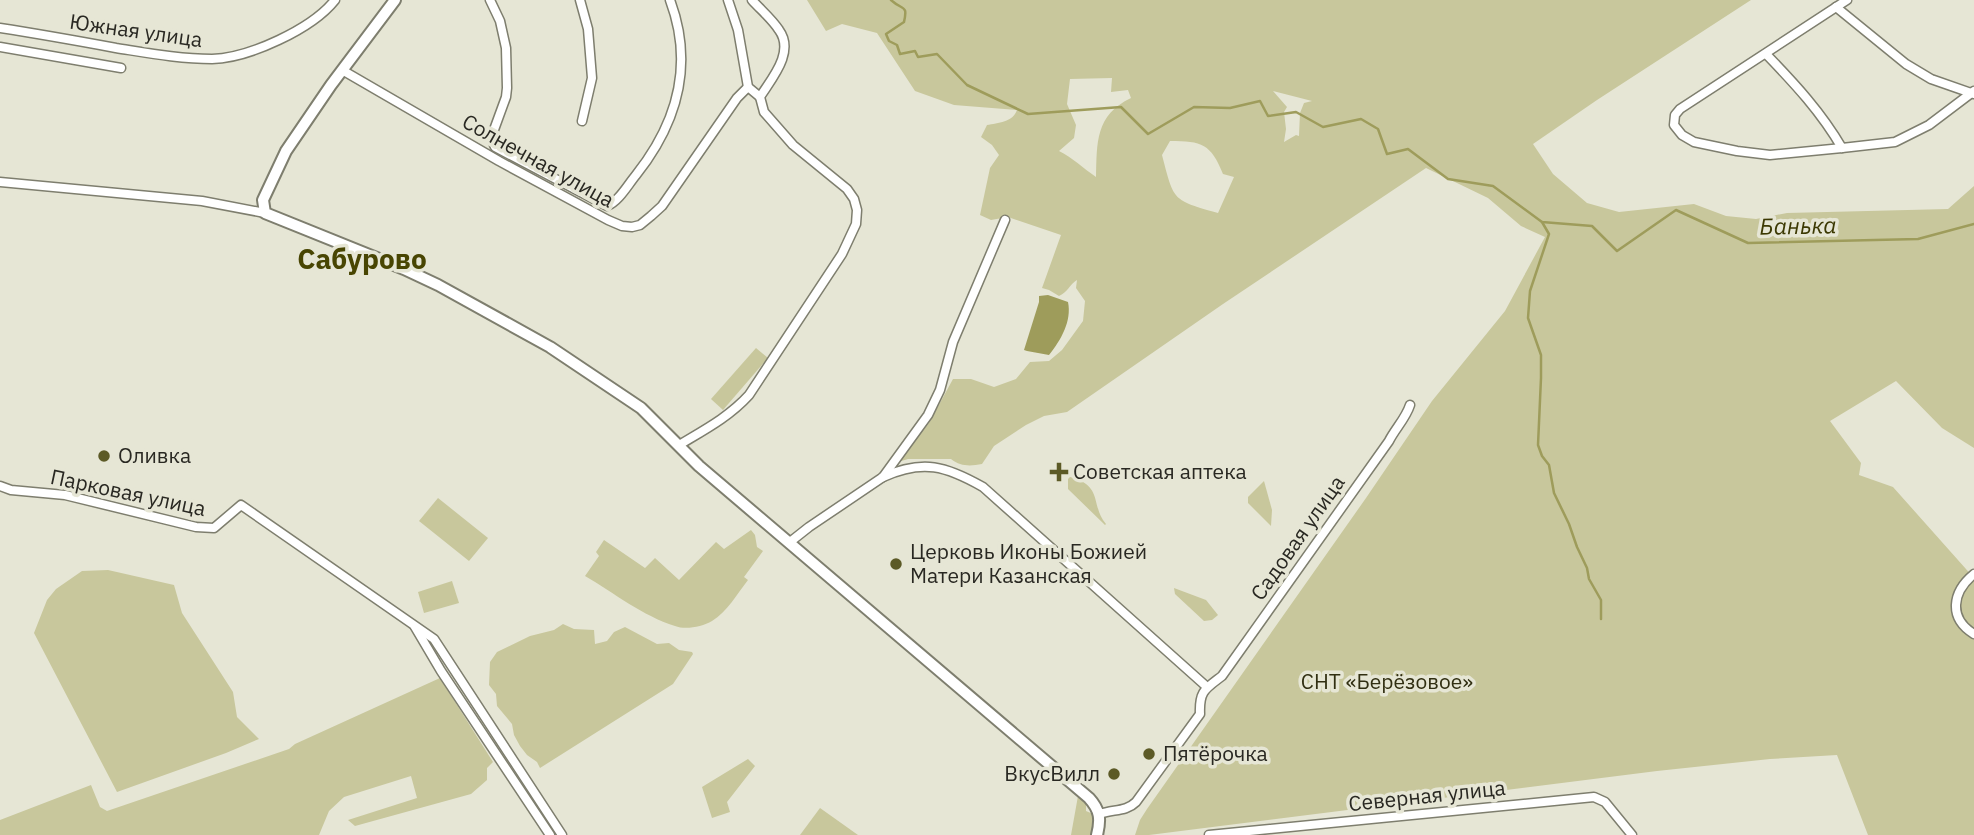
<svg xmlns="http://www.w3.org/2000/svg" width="1974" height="835" font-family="'IBM Plex Sans',sans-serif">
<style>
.green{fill:#c8c79c;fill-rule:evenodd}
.water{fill:#9e9c5b}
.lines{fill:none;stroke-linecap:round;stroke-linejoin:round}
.stream{stroke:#9e9c5b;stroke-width:2.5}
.street-casing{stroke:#7e7e6e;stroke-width:11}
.secondary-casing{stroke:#7e7e6e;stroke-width:14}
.street{stroke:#fff;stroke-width:8}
.secondary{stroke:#fff;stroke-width:10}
.poi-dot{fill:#5c5a26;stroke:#e6e6d5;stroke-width:2.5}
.labels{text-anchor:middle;stroke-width:7;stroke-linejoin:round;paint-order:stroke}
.street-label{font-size:21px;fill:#292822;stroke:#e6e6d5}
.poi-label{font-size:21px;fill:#292822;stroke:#e6e6d5;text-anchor:start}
.park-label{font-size:21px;fill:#312f12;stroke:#e6e6d5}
.water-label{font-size:23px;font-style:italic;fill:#3c3903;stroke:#e6e6d5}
.district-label{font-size:28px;font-weight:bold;fill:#484502;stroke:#e6e6d5}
</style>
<rect width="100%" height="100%" fill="#e6e6d5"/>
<g class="green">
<path d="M807 0H1751L1597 100 1533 144 1553 174 1587 203 1619 212 1694 204 1726 216 1756 219 1787 213 1948 209 1974 186V448L1942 428 1896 381 1830 421 1861 463 1859 475 1893 487 1974 578V835H1868L1837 755 1770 759 1657 771 1149 835H1135L1140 820 1147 809 1366 498 1432 401 1505 311 1545 237 1521 226 1488 198 1426 168 1223 304 1067 412 1044 416 1026 425 994 446 982 464C971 466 961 467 951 459H908L898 462 929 423 953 379H971L994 387 1016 379 1030 362 1049 361 1062 350 1083 321 1085 301 1076 288 1077 280C1070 284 1067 293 1059 296L1049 290 1042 288 1061 235 1008 217 991 220 980 215 990 168 999 155 992 145 981 137 987 125C998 123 1013 122 1017 110L954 105 915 91 877 33 842 24 826 31ZM1112 78 1111 92 1128 90 1131 98C1095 115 1097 143 1096 177 1083 168 1073 158 1059 151L1074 138 1076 125 1067 104 1070 79ZM1273 91 1312 101 1304 103 1300 113 1299 136 1296 135 1284 142 1286 129 1284 112 1287 107ZM1170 141C1202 141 1211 144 1223 174L1234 177 1218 213C1172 200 1174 201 1162 155Z"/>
<polygon points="756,348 768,358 723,410 711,399"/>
<path d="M1070 477C1104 486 1090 505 1106 524L1105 525 1068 489V479Z"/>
<polygon points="1264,481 1272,510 1271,526 1248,503 1248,497"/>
<polygon points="438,498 488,538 469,561 419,521"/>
<path d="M751 530 755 535 757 547 763 551 744 577 748 580C737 594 727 612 712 621 702 627 685 630 675 626 643 616 614 593 585 576L599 556 596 552 604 540 645 568 655 558 679 580 716 542 724 549Z"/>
<polygon points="108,570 174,585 182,613 233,692 237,717 259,739 226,753 117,792 34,633 47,600 56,589 82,571"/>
<polygon points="452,581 459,603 424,613 418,592"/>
<polygon points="1174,588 1206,600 1218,615 1212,620 1204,621 1175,594"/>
<polygon points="563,624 574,629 594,630 595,644 607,641 614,632 625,627 657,644 669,643 679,650 692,652 693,654 673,684 540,768 537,762 527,755 520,746 514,735 512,724 497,706 496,694 489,685 490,662 497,652 530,636 554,630"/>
<polygon points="440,678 493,762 487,768 487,780 471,794 355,826 348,820 417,798 411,776 344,797 329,811 319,835 0,835 0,820 91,785 100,807 107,811 289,749 295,744"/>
<polygon points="748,759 755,766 727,802 730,812 712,818 702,787"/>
<polygon points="1078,796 1086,802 1086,811 1093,814 1096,821 1094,835 1071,835"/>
<polygon points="820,808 858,835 800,835"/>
</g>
<path class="water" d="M1048 295 1068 302C1072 321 1061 340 1049 355L1027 351 1024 350 1039 302V296Z"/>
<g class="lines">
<g class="stream">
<path d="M891 0C903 11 908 4 904 22L886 34 889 41 897 45 900 54 915 51 918 57 937 54 967 85 1028 114 1121 107 1148 134 1194 107 1230 108 1260 101 1268 116 1296 112 1323 127 1361 119 1378 129 1387 154 1408 149 1448 179 1493 186 1542 222 1592 226 1617 251 1676 210 1748 243 1918 239 1974 224"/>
<polyline points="1542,222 1549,234 1530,291 1528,318 1541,355 1541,378 1538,445 1542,456 1549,465 1554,493 1569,524 1577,547 1587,568 1589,579 1601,600 1601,619"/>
</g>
<defs>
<g id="street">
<path d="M490 0 500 21 506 48 507 88 506 97 491 138 495 147 607 206C619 201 627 186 636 175 678 122 694 64 670 0"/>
<polyline points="580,0 588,29 592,78 582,121"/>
<polyline points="728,0 738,30 748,87 760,97"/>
<polyline points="1847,0 1680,109 1675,115 1674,125 1682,135 1694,142 1737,151 1770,155 1842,148 1895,142 1929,125 1974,91"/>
<polyline points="1836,7 1906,64 1931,79 1974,94"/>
<path d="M0 28C39 34 78 41 116 48 148 53 180 59 212 59 249 58 312 29 335 0"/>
<polyline points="0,47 121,68"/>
<path d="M1766 54C1795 84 1821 112 1842 148"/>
<polyline points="342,70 499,161 608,220 622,226 632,227 640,225 651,216 662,206 737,98 748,87"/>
<polyline points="0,182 202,201 265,213"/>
<path d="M679 445C704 430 729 417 749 395L842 254 856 224 857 210 854 199 847 189 793 145 764 112 760 97C772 78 795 52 779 30 772 19 761 10 752 0"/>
<path d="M883 477C923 459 946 466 983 487L1207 687"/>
<polyline points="0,486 11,490 65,495 196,527 214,528 241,505 434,639 562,835"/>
<polyline points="790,542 809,527 883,477 928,415 940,390 953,342 1005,220"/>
<path d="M1974 574C1952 592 1948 618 1974 634"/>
<polyline points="415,627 441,671 550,835"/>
<path d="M1100 814C1113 809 1126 812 1136 802L1200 714C1199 691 1205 689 1222 676L1389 441C1395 429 1406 418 1410 405"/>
<polyline points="1209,835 1594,797 1605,802 1632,835"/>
</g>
<path id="secondary" d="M395 0 331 85 286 151 263 200 265 213 404 269 438 285 550 347 641 408 699 466 1089 798C1100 810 1101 819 1097 835"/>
</defs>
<use href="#street" class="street-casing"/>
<use href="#secondary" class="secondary-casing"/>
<use href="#street" class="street"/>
<use href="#secondary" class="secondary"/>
</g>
<g class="poi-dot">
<circle cx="104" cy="456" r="7"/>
<path d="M1055.5 461.5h7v7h7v7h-7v7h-7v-7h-7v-7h7z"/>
<circle cx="896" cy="564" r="7"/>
<circle cx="1149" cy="754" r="7"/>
<circle cx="1114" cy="774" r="7"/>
</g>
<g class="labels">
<g class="street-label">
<text transform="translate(136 31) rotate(8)" y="7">Южная улица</text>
<text transform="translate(538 161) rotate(29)" y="7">Солнечная улица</text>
<text transform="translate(128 493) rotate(12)" y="7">Парковая улица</text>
<text transform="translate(1298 538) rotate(-55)" y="7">Садовая улица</text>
<text transform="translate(1427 796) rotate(-6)" y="7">Северная улица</text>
</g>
<g class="poi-label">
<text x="118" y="463">Оливка</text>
<text x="1073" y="479">Советская аптека</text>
<text x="910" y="559">Церковь Иконы Божией<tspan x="910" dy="24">Матери Казанская</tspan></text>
<text x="1163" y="761">Пятёрочка</text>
<text x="1100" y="781" text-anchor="end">ВкусВилл</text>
</g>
<g class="park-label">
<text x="1387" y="689">СНТ «Берёзовое»</text>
</g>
<g class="water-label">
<text transform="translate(1798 226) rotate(-1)" y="8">Банька</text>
</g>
<g class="district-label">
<text x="362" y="269">Сабурово</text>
</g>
</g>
</svg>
